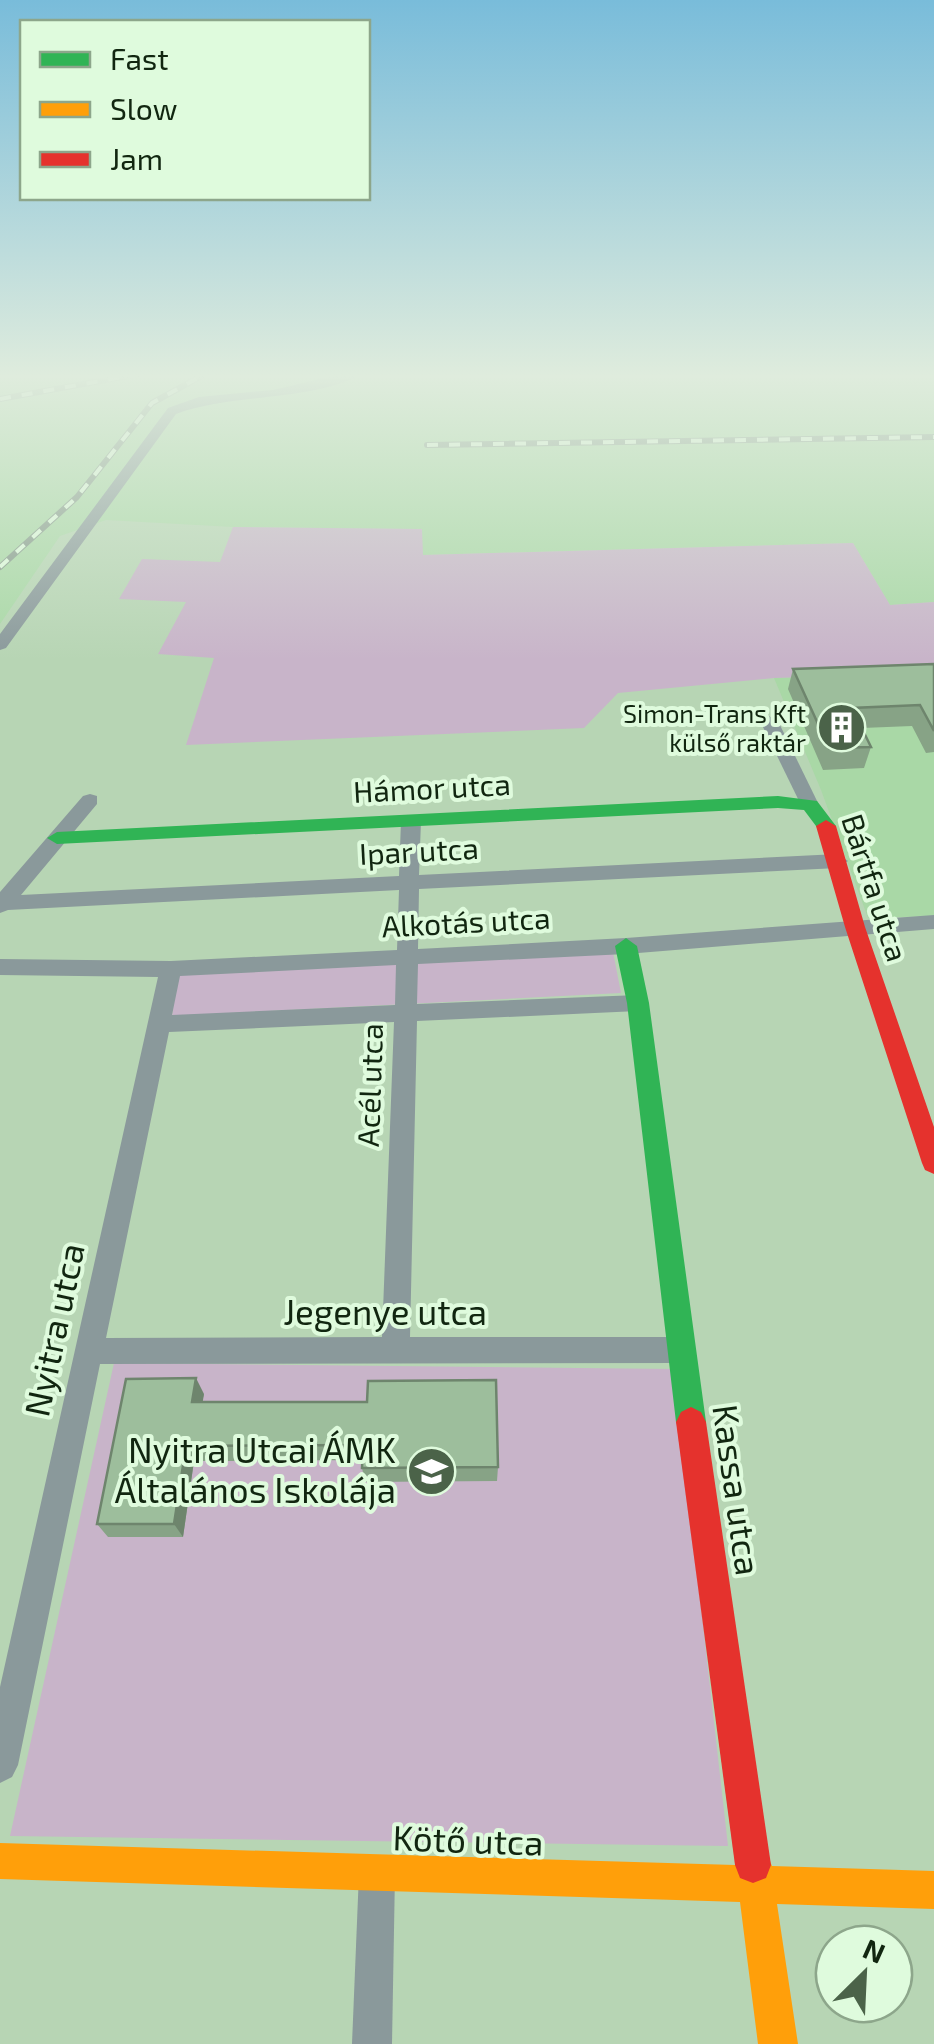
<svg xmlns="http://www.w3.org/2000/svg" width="934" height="2044" font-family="'Exo 2',sans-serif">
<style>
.built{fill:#a9d8a6}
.green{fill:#c8b4c9}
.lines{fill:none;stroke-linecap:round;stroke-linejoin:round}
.street{fill:#8a999b;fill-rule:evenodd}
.fast{fill:#30b455;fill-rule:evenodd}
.slow{fill:#ff9f0a;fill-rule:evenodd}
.jam{fill:#e5322d;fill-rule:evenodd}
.rail-casing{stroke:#85998b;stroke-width:6}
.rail{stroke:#dffbdd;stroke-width:4;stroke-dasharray:11;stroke-linecap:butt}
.wall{fill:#87a386}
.shaded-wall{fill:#6e856d}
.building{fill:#9dbe9c;stroke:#6e856d;stroke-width:2.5}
.labels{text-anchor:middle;stroke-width:8;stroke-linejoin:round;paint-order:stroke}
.far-poi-label{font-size:25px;fill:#112610;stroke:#dffbdd;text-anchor:end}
.street-label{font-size:30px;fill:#112610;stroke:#dffbdd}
.near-street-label{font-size:35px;fill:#112610;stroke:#dffbdd}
.near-poi-label{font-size:35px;fill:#112610;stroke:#dffbdd;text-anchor:end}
</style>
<rect width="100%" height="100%" fill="#b7d5b4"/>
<g class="built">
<polygon points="0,374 934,374 934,602 890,605 853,543 422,555 421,529 233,527 106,520 60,536 0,624"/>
<polygon points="934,673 934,916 868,918 821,790 774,678"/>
</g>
<g class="green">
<polygon points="233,527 422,529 423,555 853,543 890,605 934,602 934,673 774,678 618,693 584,728 186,745 214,658 158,654 186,602 119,599 142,559 220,562"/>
<polygon points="613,952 621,993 172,1016 177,975"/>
<polygon points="114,1363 674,1369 728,1846 10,1836"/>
</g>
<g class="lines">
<g class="street">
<path d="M341 374H362C311 402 231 393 176 414L6 648 0 650V634L168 408 199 397 273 390Z"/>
<polygon points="769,716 778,721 819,805 817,809 803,809 801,805 760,721"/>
<path d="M90 794 97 796V804L21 895 399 876 401 821 411 815 421 821 419 875 838 854 848 861 838 868 419 889 418 949 626 938 934 915V929L626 954 418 964 417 1004 638 995 649 1003 638 1011 417 1021 410 1337H681L691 1341 695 1350 691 1359 681 1363 100 1364 18 1765 12 1777 0 1783V1687L158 977 0 975V959L171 961 397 950 399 890 8 910 0 913V892L83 796ZM396 965 395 1005 172 1015 180 976ZM394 1022 382 1337 106 1338 169 1032Z"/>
<polygon points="377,1855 390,1860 395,1873 392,2044 352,2044 359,1873 364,1860"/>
</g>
<g class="fast">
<polygon points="778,796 817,801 836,826 826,832 819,830 804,810 778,808 57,844 47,838 57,832"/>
<polygon points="626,938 637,946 649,1003 706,1422 701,1432 691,1437 681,1432 676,1422 627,1003 615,946"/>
</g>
<polygon class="slow" points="0,1843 735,1865 740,1852 753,1847 766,1852 772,1866 934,1871 934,1909 777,1904 798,2044 758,2044 740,1902 0,1879"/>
<g class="jam">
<polygon points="826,820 836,826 865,927 934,1127 934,1174 925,1170 922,1163 845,927 816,826"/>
<polygon points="691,1407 701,1412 706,1422 771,1865 766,1878 753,1883 740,1878 735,1865 676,1422 681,1412"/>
</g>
<defs>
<g id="rail">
<polyline points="0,399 139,374"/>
<polyline points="427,445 934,437"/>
<polyline points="0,567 77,497 152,403 205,374"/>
</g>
</defs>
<use href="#rail" class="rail-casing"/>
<use href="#rail" class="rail"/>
</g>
<g class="wall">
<polygon points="934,664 934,752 926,753 912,726 862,728 871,747 864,768 823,770 788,689 793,669"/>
<polygon points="204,1394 202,1402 498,1467 497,1481 365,1482 362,1468 363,1460 194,1461 183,1537 108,1537 97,1524"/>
</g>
<g class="shaded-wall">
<polygon points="196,1378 204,1394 200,1418 192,1402"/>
<polygon points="186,1446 194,1461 183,1537 174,1524"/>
</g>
<g class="building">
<polygon points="934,664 934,731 920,705 852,708 871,747 829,748 793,669"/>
<polygon points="196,1378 192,1402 367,1402 368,1381 496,1380 498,1467 362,1468 363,1445 186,1446 174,1524 97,1524 126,1379"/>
</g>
<linearGradient id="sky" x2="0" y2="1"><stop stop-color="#79bcda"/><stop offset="0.57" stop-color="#dfecdd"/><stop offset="1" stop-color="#dfecdd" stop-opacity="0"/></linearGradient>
<rect width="934" height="660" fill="url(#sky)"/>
<defs>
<symbol id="building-disc" viewBox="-11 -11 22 22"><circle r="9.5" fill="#4b6349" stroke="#dffbdd"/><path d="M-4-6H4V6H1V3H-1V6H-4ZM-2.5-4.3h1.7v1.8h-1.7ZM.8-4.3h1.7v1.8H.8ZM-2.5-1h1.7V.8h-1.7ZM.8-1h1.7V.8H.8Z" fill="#fff"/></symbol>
<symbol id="school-disc" viewBox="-11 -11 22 22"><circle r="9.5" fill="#4b6349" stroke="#dffbdd"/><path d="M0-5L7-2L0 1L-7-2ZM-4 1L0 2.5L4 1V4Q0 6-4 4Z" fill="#fff"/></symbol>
</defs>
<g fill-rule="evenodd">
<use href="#building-disc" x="814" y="700" width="55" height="55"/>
<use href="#school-disc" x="404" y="1444" width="55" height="55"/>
</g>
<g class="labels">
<g class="far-poi-label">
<text x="806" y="723">Simon-Trans Kft<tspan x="806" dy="29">külső raktár</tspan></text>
</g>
<g class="street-label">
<text transform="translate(432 789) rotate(-3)" y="10">Hámor utca</text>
<text transform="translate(419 852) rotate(-3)" y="10">Ipar utca</text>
<text transform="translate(874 888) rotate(72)" y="10">Bártfa utca</text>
<text transform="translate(466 923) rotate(-3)" y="10">Alkotás utca</text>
<text transform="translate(371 1085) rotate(-88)" y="10">Acél utca</text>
</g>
<g class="near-street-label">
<text x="385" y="1325">Jegenye utca</text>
<text transform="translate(55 1330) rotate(-78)" y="12">Nyitra utca</text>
<text transform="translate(736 1490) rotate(82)" y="12">Kassa utca</text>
<text transform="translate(468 1841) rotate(2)" y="12">Kötő utca</text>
</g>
<g class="near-poi-label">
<text x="396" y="1463">Nyitra Utcai ÁMK<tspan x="396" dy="40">Általános Iskolája</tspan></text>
</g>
</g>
<rect x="20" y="20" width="350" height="180" fill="#dffbdd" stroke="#8da68b" stroke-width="2.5"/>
<rect x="40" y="52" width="50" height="15" fill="#30b455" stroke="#8da68b" stroke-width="2.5"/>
<text x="110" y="70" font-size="30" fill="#112610">Fast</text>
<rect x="40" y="102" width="50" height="15" fill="#ff9f0a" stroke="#8da68b" stroke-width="2.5"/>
<text x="110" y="120" font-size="30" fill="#112610">Slow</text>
<rect x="40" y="152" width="50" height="15" fill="#e5322d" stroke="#8da68b" stroke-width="2.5"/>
<text x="110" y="170" font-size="30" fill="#112610">Jam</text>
<g transform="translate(864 1974) rotate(24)"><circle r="48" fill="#dffbdd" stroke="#8da68b" stroke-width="2.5"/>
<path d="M0-8L18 38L0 25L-18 38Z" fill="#4b6349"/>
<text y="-15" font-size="28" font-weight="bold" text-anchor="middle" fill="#112610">N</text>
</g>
</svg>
